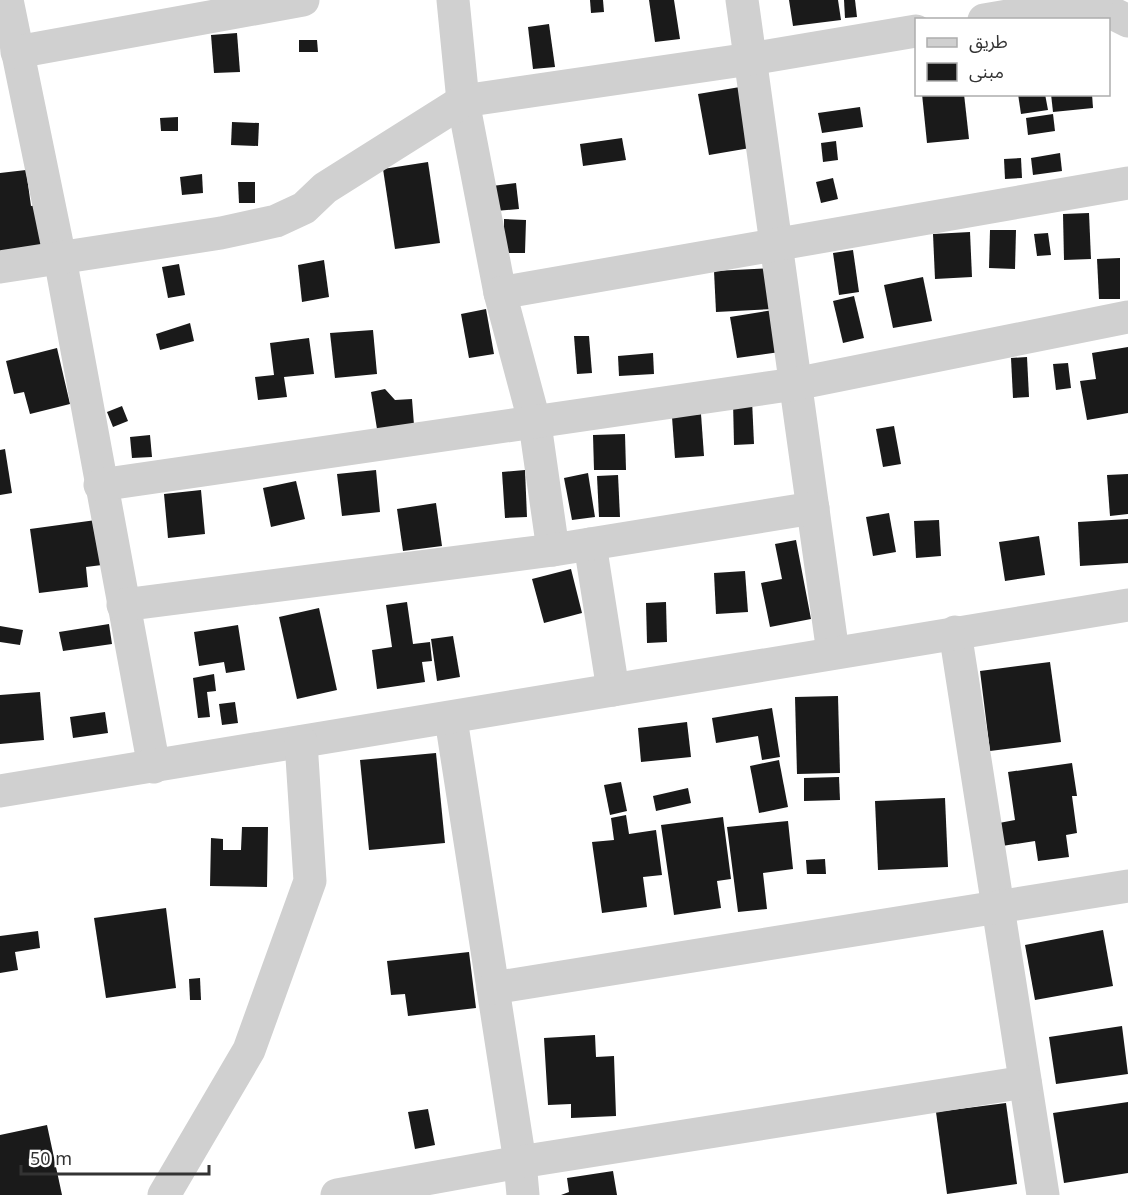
<svg xmlns="http://www.w3.org/2000/svg" width="1128" height="1195" font-family="'Noto Sans','Noto Sans Arabic',sans-serif">
<style>
.building{fill:#1a1a1a}
.lines{fill:none;stroke-linecap:round;stroke-linejoin:round}
.minor{stroke:#d0d0d0;stroke-width:33}
</style>
<rect width="100%" height="100%" fill="#fff"/>
<g class="building">
<polygon points="590,0 603,0 604,12 591,13"/>
<polygon points="649,0 674,0 680,39 655,42"/>
<polygon points="789,0 838,0 841,20 793,26"/>
<polygon points="844,0 855,0 857,17 845,18"/>
<polygon points="549,24 555,67 533,69 528,27"/>
<polygon points="237,33 240,72 214,73 211,35"/>
<polygon points="299,40 317,40 318,52 299,52"/>
<polygon points="740,87 750,148 709,155 698,94"/>
<polygon points="922,94 964,94 969,139 927,143"/>
<polygon points="1018,94 1045,94 1048,110 1021,114"/>
<polygon points="1051,94 1092,94 1093,108 1053,112"/>
<polygon points="860,107 863,127 822,133 818,113"/>
<polygon points="1053,114 1055,131 1028,135 1026,118"/>
<polygon points="178,117 178,131 161,131 160,118"/>
<polygon points="232,122 259,123 258,146 231,145"/>
<polygon points="622,138 626,160 583,166 580,144"/>
<polygon points="836,141 838,160 823,162 821,143"/>
<polygon points="1060,153 1062,171 1033,175 1031,158"/>
<polygon points="1021,158 1022,178 1005,179 1004,159"/>
<polygon points="428,162 440,243 395,249 383,169"/>
<polygon points="26,170 31,206 38,205 43,246 0,252 0,173"/>
<polygon points="202,174 203,193 182,195 180,177"/>
<polygon points="833,178 838,199 821,203 816,182"/>
<polygon points="238,182 255,182 255,203 239,203"/>
<polygon points="516,183 519,209 495,211 492,186"/>
<polygon points="1089,213 1091,259 1064,260 1063,214"/>
<polygon points="504,219 526,220 525,253 504,253"/>
<polygon points="990,230 1016,230 1015,269 989,268"/>
<polygon points="970,232 972,277 935,279 933,234"/>
<polygon points="1048,233 1051,255 1037,256 1034,234"/>
<polygon points="853,250 859,292 839,295 833,253"/>
<polygon points="1120,258 1120,299 1099,299 1097,259"/>
<polygon points="324,260 329,297 302,302 298,265"/>
<polygon points="179,264 185,295 168,298 162,267"/>
<polygon points="772,268 774,309 716,312 714,271"/>
<polygon points="923,277 932,321 893,328 884,285"/>
<polygon points="854,296 864,338 843,343 833,301"/>
<polygon points="486,309 494,354 469,358 461,314"/>
<polygon points="773,310 780,352 737,358 730,317"/>
<polygon points="190,323 194,341 160,350 156,334"/>
<polygon points="373,330 377,374 335,378 330,333"/>
<polygon points="574,336 589,336 592,373 577,374"/>
<polygon points="309,338 314,374 284,377 287,397 258,400 255,377 274,375 270,343"/>
<polygon points="1128,347 1128,413 1087,420 1080,381 1096,379 1092,353"/>
<polygon points="57,348 70,404 30,414 24,392 14,394 6,361"/>
<polygon points="653,353 654,374 619,376 618,356"/>
<polygon points="1027,357 1029,397 1013,398 1011,358"/>
<polygon points="1068,363 1071,388 1056,390 1053,364"/>
<polygon points="385,389 395,400 412,399 414,425 377,429 371,392"/>
<polygon points="752,400 754,444 734,445 733,401"/>
<polygon points="122,406 128,421 113,427 107,412"/>
<polygon points="701,414 704,456 675,458 672,417"/>
<polygon points="894,426 901,464 883,467 876,429"/>
<polygon points="625,434 626,470 594,470 593,435"/>
<polygon points="150,435 152,457 132,458 130,437"/>
<polygon points="5,449 12,493 0,495 0,450"/>
<polygon points="376,470 380,512 342,516 337,474"/>
<polygon points="525,470 527,517 505,518 502,472"/>
<polygon points="588,473 595,517 572,520 564,478"/>
<polygon points="1128,474 1128,514 1110,516 1107,475"/>
<polygon points="618,475 620,517 599,517 597,476"/>
<polygon points="296,481 305,519 271,527 263,488"/>
<polygon points="201,490 205,534 168,538 164,494"/>
<polygon points="436,503 442,546 403,551 397,509"/>
<polygon points="889,513 896,552 873,556 866,517"/>
<polygon points="1128,519 1128,563 1080,566 1078,522"/>
<polygon points="96,520 102,565 86,567 88,587 39,593 30,529"/>
<polygon points="939,520 941,556 916,558 914,521"/>
<polygon points="1039,536 1045,575 1005,581 999,542"/>
<polygon points="796,540 811,619 770,627 761,583 782,579 775,544"/>
<polygon points="571,569 582,613 544,623 532,579"/>
<polygon points="745,571 748,612 716,614 714,573"/>
<polygon points="407,602 413,644 430,642 432,661 422,662 425,682 377,689 372,650 392,647 386,605"/>
<polygon points="666,602 667,642 647,643 646,603"/>
<polygon points="319,608 337,690 297,699 279,617"/>
<polygon points="109,624 112,644 63,651 59,632"/>
<polygon points="238,625 245,670 226,673 224,662 199,666 194,632"/>
<polygon points="0,626 23,630 20,645 0,642"/>
<polygon points="453,636 460,677 437,681 431,639"/>
<polygon points="1050,662 1061,742 990,751 980,671"/>
<polygon points="214,674 216,691 207,692 210,717 198,718 193,678"/>
<polygon points="40,692 44,740 0,744 0,695"/>
<polygon points="838,696 840,773 797,774 795,697"/>
<polygon points="235,702 238,723 222,725 219,704"/>
<polygon points="772,708 780,757 762,760 758,736 716,743 712,718"/>
<polygon points="105,712 108,733 73,738 70,717"/>
<polygon points="687,722 691,757 641,762 638,728"/>
<polygon points="436,753 445,843 369,850 360,760"/>
<polygon points="779,760 788,807 759,813 750,766"/>
<polygon points="1072,763 1077,796 1072,796 1077,833 1066,835 1069,857 1038,861 1035,841 1002,846 999,823 1015,820 1008,772"/>
<polygon points="839,777 840,800 804,801 804,778"/>
<polygon points="621,782 627,811 610,815 604,785"/>
<polygon points="688,788 691,803 656,811 653,796"/>
<polygon points="945,798 948,867 878,870 875,801"/>
<polygon points="626,815 629,834 656,830 662,875 643,877 647,907 602,913 592,842 614,840 611,818"/>
<polygon points="723,817 731,879 717,881 721,908 674,915 661,825"/>
<polygon points="788,821 793,869 763,873 767,909 738,912 727,827"/>
<polygon points="242,827 268,827 267,887 210,886 211,838 223,839 223,850 241,850"/>
<polygon points="825,859 826,874 807,874 806,860"/>
<polygon points="166,908 176,988 106,998 94,918"/>
<polygon points="1103,930 1113,986 1035,1000 1025,945"/>
<polygon points="38,931 40,948 15,952 18,970 0,973 0,936"/>
<polygon points="469,952 476,1008 408,1016 405,994 391,995 387,961"/>
<polygon points="200,978 201,1000 190,1000 189,979"/>
<polygon points="1122,1026 1128,1074 1056,1084 1049,1037"/>
<polygon points="595,1035 596,1057 614,1056 616,1116 571,1118 571,1104 548,1105 544,1038"/>
<polygon points="1128,1102 1128,1173 1064,1183 1053,1113"/>
<polygon points="1006,1103 1017,1184 947,1194 936,1112"/>
<polygon points="428,1109 435,1145 415,1149 408,1112"/>
<polygon points="47,1125 62,1195 0,1195 0,1135"/>
<polygon points="613,1171 617,1195 561,1195 569,1192 567,1178"/>
</g>
<g class="lines">
<g class="minor">
<polyline points="7,0 60,258 154,767"/>
<polyline points="453,0 463,101 500,293 535,424 553,550"/>
<polyline points="742,0 833,653"/>
<polyline points="1096,0 1106,10 1128,21"/>
<polyline points="984,20 1096,1"/>
<polyline points="17,52 303,0"/>
<polyline points="0,267 221,233 276,221 304,208 325,188 463,101 750,59 916,31"/>
<polyline points="500,293 1128,183"/>
<polyline points="100,485 795,384 1128,317"/>
<polyline points="590,544 613,690"/>
<polyline points="123,605 553,550 813,508"/>
<polyline points="955,632 1043,1195"/>
<polyline points="451,719 520,1162 523,1195"/>
<polyline points="0,791 1128,605"/>
<polyline points="493,988 1128,886"/>
<polyline points="164,1195 249,1050 310,881 301,742"/>
<polyline points="337,1195 520,1162 1025,1082"/>
</g>
</g>
<rect x="915" y="18" width="195" height="78" fill="#ffffff" stroke="#adadad" stroke-width="1.5"/>
<rect x="927" y="38" width="30" height="9" fill="#d0d0d0" stroke="#adadad" stroke-width="1.5"/>
<text x="969" y="48" font-size="18" fill="#333333">طريق</text>
<rect x="927" y="63" width="30" height="18" fill="#1a1a1a" stroke="#adadad" stroke-width="1.5"/>
<text x="969" y="78" font-size="18" fill="#333333">مبنى</text>
<path d="M21 1165v9h188v-9" fill="none" stroke="#333333" stroke-width="3"/>
<text x="30" y="1165" font-size="18" fill="#333333" stroke="#ffffff" stroke-width="4.5" paint-order="stroke">50 m</text>
</svg>
